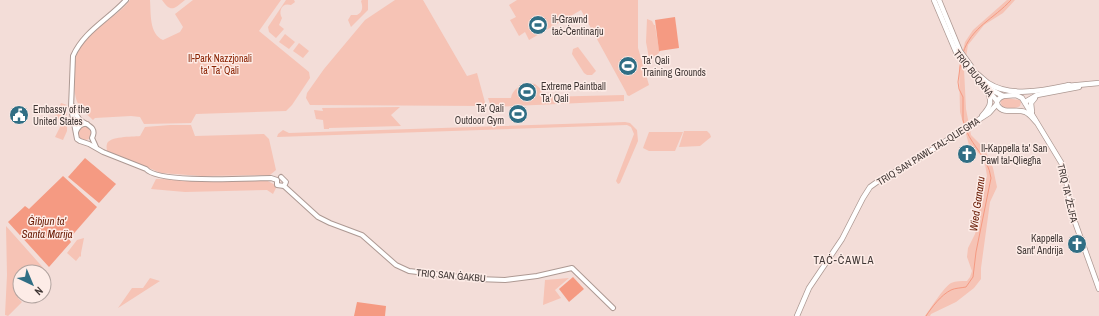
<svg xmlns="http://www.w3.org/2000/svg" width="1099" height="316" font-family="'Archivo Narrow',sans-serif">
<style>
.green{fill:#f6c3b5}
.water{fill:#f59a82}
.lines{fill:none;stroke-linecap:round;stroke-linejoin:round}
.stream{stroke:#f59a82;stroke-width:1}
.secondary-casing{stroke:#ad9993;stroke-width:6}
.primary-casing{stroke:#ad9993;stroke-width:6}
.secondary{stroke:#fff;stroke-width:4}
.primary{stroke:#fff;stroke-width:4.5}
.labels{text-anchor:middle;stroke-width:3;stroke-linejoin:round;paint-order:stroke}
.poi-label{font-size:10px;fill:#3e3533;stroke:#fdece7;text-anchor:start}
.park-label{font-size:10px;fill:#892100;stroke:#fdece7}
.street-label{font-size:10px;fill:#3e3533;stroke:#fdece7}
.water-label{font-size:11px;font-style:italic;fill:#681902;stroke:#fdece7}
.neighbourhood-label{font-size:11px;letter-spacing:1px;fill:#3e3533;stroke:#fdece7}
</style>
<rect width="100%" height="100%" fill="#f3ddd8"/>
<g class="green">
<path d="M130 0H150C151 13 149 34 163 40L180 32 183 27 175 14 193 0H281L259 31 309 72 310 78 292 105 286 111 196 114 191 123 144 124 140 117 131 116 95 118 93 120C77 105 75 103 74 81 74 73 74 64 76 57 84 31 115 20 130 0Z"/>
<path d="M162 0H185C174 9 171 13 162 0Z"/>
<path d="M286 0H294L295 2 291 5C282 2 278 11 282 18L279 25 284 29 276 38 269 32 268 27Z"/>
<path d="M362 0H368V10L351 27 348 20 351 15H357C363 12 363 7 361 1Z"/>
<polygon points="395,0 423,0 467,76 477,73 486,106 310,105 306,98 307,93 324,69 365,20"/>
<polygon points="517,0 638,0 638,48 649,85 629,96 627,95 626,92 581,10 529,40 525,32 519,36 510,20 516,17 509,5"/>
<path d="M1007 0H1015L1003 13 984 25 968 45 964 69 966 109 971 135 984 148 993 168 997 187 990 202 981 268V279L974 288 956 302 931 314 930 316H925C930 309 944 287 951 283 956 281 961 281 967 281L970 277 972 271 967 257 968 248 975 234 980 218 979 208 987 176 984 158 969 145 960 112 959 67 965 42 973 30Z"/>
<polygon points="647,19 652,21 654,25 655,25 659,50 661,50 657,55 649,58 646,42"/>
<polygon points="285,34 295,42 289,49 279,42"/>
<polygon points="299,43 309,51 303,58 293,51"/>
<polygon points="578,47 596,71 592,75 587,75 584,73 572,54 573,49"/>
<path d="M528 83 535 84 542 90 541 97 624 95V101L491 107 488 98H511C512 90 521 84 528 83Z"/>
<path d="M1005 98 1020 100 1021 102 1020 106C1015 109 1007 109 1002 106L1000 101Z"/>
<polygon points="61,103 67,105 67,131 63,140 55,137 63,121 54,117"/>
<polygon points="400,107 391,115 401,126 329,128 329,129 324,129 323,120 316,119 314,110 323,111 322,108"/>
<polygon points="625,122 630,123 637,130 638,141 620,183 618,184 616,181 634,134 631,127 627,125 277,137 278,134 283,130 289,133"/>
<path d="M170 125H191L195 136 264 134 269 139 276 170 270 175 202 176 161 173 107 151C107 149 106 147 107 144 109 136 132 137 140 136L145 127Z"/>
<circle cx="85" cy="133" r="7"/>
<polygon points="684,131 707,131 710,134 711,137 700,146 679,147"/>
<polygon points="649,132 683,132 675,151 649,151 643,148"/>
<polygon points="156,179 266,180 277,186 273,194 267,190 185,192 151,189"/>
<polygon points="6,226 46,271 44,274 44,272 20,272 20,295 18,298 22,302 8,316 5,315 7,275"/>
<polygon points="84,238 81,253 81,257 80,256 76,261 67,253 77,240"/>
<polygon points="150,278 160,281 118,308 132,288 143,288"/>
<polygon points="569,278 555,290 561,298 543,305 545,280"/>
</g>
<g class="water">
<polygon points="675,17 679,48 659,51 655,20"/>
<polygon points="85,158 116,184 99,203 68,177"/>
<polygon points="63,176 97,207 69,239 71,242 49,267 8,222 25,206 29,209"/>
<polygon points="573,277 584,289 569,302 559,289"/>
<polygon points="357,302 386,306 385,316 354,316"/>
</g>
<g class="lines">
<g class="stream">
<path d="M963 53C971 27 994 19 1011 0"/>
<polyline points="961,60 958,82 959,89 963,97 963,120 965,127"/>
<path d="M926 316C932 307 941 295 951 290 955 288 961 288 966 287L973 277 976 252 991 178C988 157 974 149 966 130"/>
</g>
<defs>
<g id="secondary">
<path d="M126 0C109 19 84 31 73 56L71 108 77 139 80 141 89 144 103 152 146 169C158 184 250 178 271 178L277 180V185L284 186 318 217 330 223 362 235 396 265 409 271 477 279 505 280 537 276 572 268 613 308"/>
<path d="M73 106C74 111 76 115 79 119 85 125 98 126 92 138L96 147"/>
<path d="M76 132C78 127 81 123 87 124"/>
<polyline points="281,177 286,182 284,186"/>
</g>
<g id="primary">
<polyline points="934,0 956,52 997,101"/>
<polyline points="939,0 960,51 971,66"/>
<path d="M976 73C980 76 984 80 988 83 1011 98 1045 90 1069 85"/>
<polyline points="1067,86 1099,83"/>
<polyline points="990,89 1003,96"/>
<polyline points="1025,102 1037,95 1079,87"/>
<polyline points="1032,112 1031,103 1035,98"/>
<path d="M982 116C989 108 993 103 988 93"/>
<path d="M1037 123C1033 119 1030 114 1025 112 1017 108 1004 115 998 106 995 101 999 98 1003 96L1016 95 1022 98 1062 164 1066 179 1071 211 1099 289"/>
<polyline points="797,316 809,288 842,239 863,198 870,187 877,182 921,157 989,113 997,104"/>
</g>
</defs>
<use href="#secondary" class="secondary-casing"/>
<use href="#primary" class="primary-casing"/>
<use href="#secondary" class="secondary"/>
<use href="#primary" class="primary"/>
</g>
<defs>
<symbol id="stadium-disc" viewBox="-11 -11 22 22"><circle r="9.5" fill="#306e84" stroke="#fdece7"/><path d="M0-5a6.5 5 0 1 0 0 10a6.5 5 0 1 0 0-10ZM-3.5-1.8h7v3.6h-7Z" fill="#fff"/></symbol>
<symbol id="civic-disc" viewBox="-11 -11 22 22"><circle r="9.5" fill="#306e84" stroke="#fdece7"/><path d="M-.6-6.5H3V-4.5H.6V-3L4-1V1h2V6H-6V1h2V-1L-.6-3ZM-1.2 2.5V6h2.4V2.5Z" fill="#fff"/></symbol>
<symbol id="church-disc" viewBox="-11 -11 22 22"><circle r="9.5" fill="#306e84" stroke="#fdece7"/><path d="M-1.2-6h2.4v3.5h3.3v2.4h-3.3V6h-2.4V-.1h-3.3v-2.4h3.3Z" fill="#fff"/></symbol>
</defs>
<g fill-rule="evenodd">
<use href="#stadium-disc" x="527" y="14" width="22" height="22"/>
<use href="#stadium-disc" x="617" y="55" width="22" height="22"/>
<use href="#stadium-disc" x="516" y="81" width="22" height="22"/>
<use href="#stadium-disc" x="507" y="103" width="22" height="22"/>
<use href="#civic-disc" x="8" y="104" width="22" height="22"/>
<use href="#church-disc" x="956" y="143" width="22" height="22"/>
<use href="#church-disc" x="1066" y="233" width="22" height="22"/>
</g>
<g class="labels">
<g class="poi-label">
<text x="552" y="23">il-Grawnd<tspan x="552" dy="12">taċ-Ċentinarju</tspan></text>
<text x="642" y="64">Ta' Qali<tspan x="642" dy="12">Training Grounds</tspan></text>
<text x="541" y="90">Extreme Paintball<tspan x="541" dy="12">Ta' Qali</tspan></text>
<text x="504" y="112" text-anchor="end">Ta' Qali<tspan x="504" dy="12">Outdoor Gym</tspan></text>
<text x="33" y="113">Embassy of the<tspan x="33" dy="12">United States</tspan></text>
<text x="981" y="152">Il-Kappella ta' San<tspan x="981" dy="12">Pawl tal-Qliegħa</tspan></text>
<text x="1063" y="242" text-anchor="end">Kappella<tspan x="1063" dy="12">Sant' Andrija</tspan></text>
</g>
<g class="park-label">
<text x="220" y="62">Il-Park Nazzjonali<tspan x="220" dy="12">ta' Ta' Qali</tspan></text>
</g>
<g class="street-label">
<text transform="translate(974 73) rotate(51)" y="4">TRIQ BUQANA</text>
<text transform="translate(928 151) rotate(-32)" y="4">TRIQ SAN PAWL TAL-QLIEGĦA</text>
<text transform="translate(1068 193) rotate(77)" y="4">TRIQ TA' ŻEJFA</text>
<text transform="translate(451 275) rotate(5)" y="4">TRIQ SAN ĠAKBU</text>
</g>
<g class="water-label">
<text transform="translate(977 204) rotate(-82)" y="4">Wied Gananu</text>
<text x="47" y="225">Ġibjun ta'<tspan x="47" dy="13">Santa Marija</tspan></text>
</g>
<g class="neighbourhood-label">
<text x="844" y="264">TAĊ-ĊAWLA</text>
</g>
</g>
<g transform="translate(32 284) rotate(136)"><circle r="19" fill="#fdece7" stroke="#b1a39f"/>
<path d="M0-3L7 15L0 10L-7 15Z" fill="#306e84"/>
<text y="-6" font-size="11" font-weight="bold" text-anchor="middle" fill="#3e3533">N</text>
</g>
</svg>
